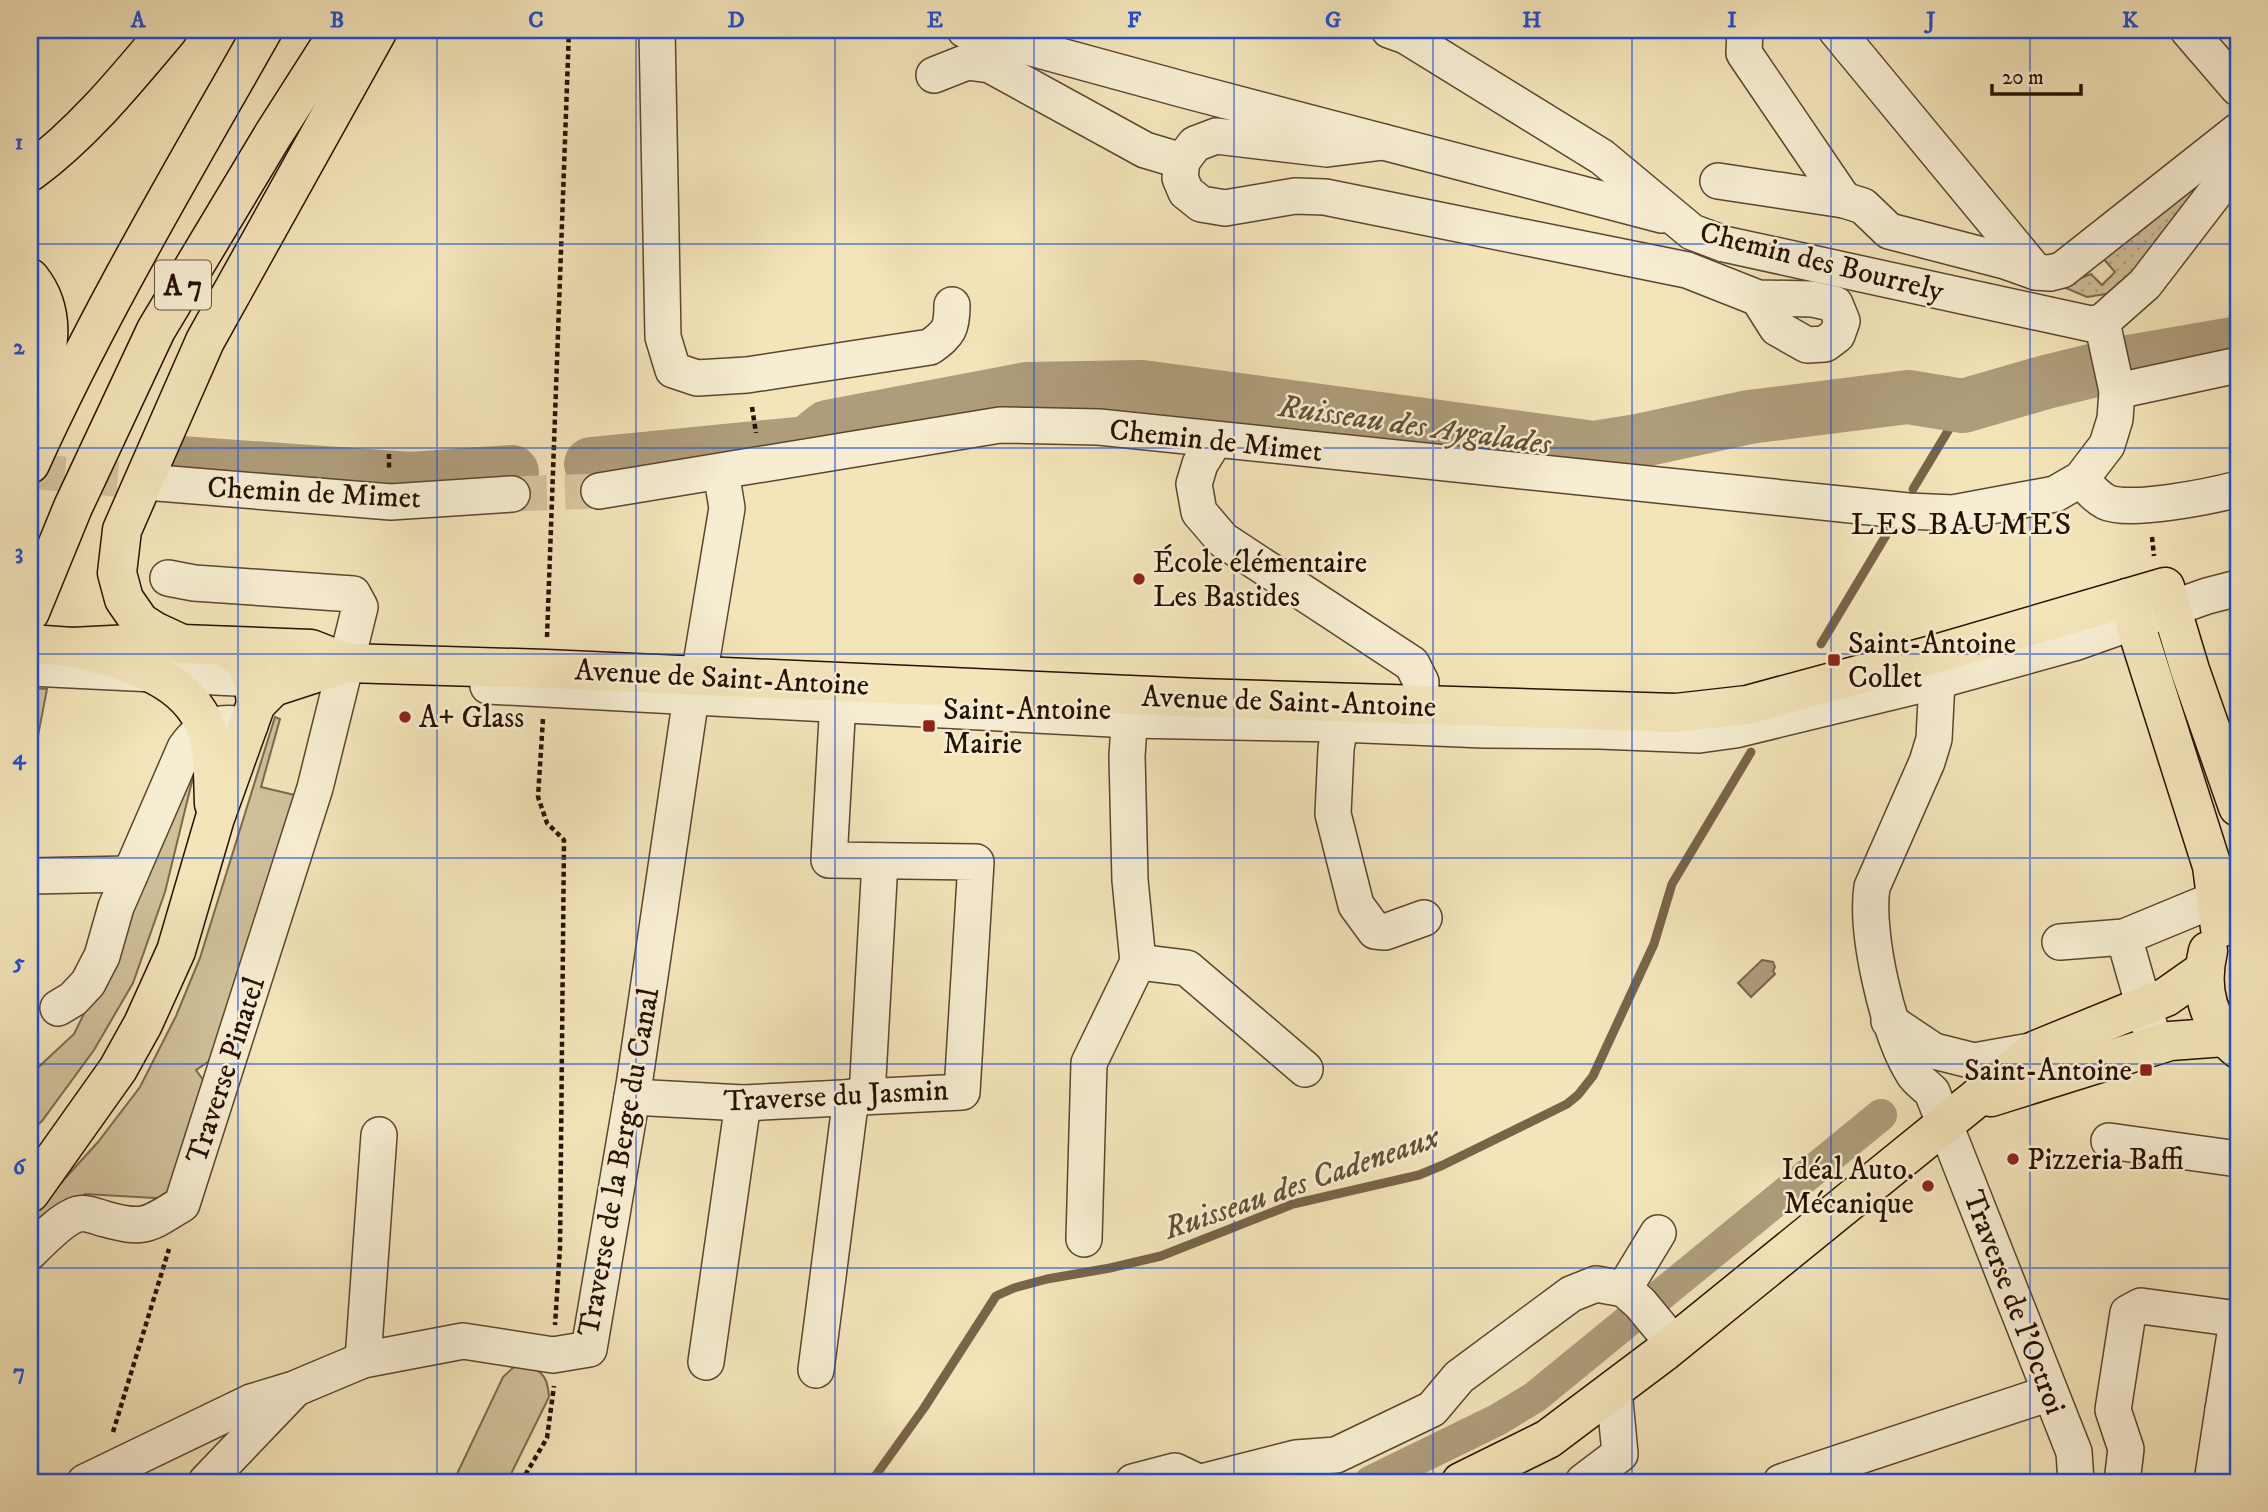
<svg xmlns="http://www.w3.org/2000/svg" width="2268" height="1512" font-family="'IM FELL DW Pica',serif">
<style>
.green{fill:#d0c09a;stroke:#7c684d;stroke-width:2}
.garden{fill:url(#garden-dots);stroke:#7c684d;stroke-width:2}
.water{fill:#ae9c7a;stroke:#786449;stroke-width:2}
.lines{fill:none;stroke-linecap:round;stroke-linejoin:round}
.stream{stroke:#786449;stroke-width:9}
.canal{stroke:#ae9c7a;stroke-width:32}
.river{stroke:#ae9c7a;stroke-width:54}
.minor-tunnel{stroke:#d5c49d;stroke-width:35;stroke-dasharray:35 18;stroke-linecap:butt}
.minor-casing{stroke:#5b452e;stroke-width:38}
.major-casing{stroke:#281000;stroke-width:41}
.highway-casing{stroke:#281000;stroke-width:41}
.path{stroke:#281000;stroke-width:4.5;stroke-dasharray:5 3.5;stroke-linecap:butt}
.minor{stroke:#f7edd2;stroke-width:35}
.major{stroke:#f3e4b9;stroke-width:38}
.highway{stroke:#f3e4b9;stroke-width:38}
.grid{fill:none;stroke:#1d4ed8;stroke-width:2;stroke-opacity:0.55}
.poi-dot{fill:#8f2418;stroke:#f7edd2;stroke-width:2.5}
.labels{text-anchor:middle;stroke-width:5;stroke-linejoin:round;paint-order:stroke}
.shield{fill:#f7edd2;stroke:#66523f;stroke-width:2}
.shield-label{font-size:28px;font-weight:bold;fill:#281000}
.street-label{font-size:30px;fill:#281000;stroke:#f7edd2}
.poi-label{font-size:30px;fill:#281000;stroke:#f7edd2;text-anchor:start}
.water-label{font-size:32px;font-style:italic;fill:#644f37;stroke:#f7edd2}
.neighbourhood-label{font-size:32px;letter-spacing:2px;fill:#281000;stroke:#f7edd2}
.neatline{fill:none;stroke:#1d4ed8;stroke-width:2.5}
.grid-label{font-size:23px;text-anchor:middle;font-weight:bold;fill:#1d4ed8}
</style>
<defs>
<pattern id="garden-dots" width="8" height="8" patternUnits="userSpaceOnUse" patternTransform="scale(1.75)"><rect width="8" height="8" fill="#d0c09a"/><path d="M2 2h.1M6 6h.1" fill="none" stroke="#b3a483" stroke-width="1.8" stroke-linecap="round"/></pattern>
</defs>
<rect width="100%" height="100%" fill="#f3e4b9"/>
<filter id="stains"><feTurbulence type="fractalNoise" baseFrequency=".00286" numOctaves="4"/><feColorMatrix values="0 0 0 0 .2 0 0 0 0 .09 0 0 0 0 .02 0 0 0 .5 -.17"/></filter>
<radialGradient id="worn" r=".72"><stop offset=".6" stop-color="#630" stop-opacity="0"/><stop offset="1" stop-color="#630" stop-opacity=".3"/></radialGradient>
<g class="green">
<polygon points="30,688 47,689 30,777"/>
<polygon points="275,717 280,719 261,787 303,797 223,1052 196,1070 212,1092 172,1199 85,1194 30,1243 30,1217 98,1142 140,1087 176,1016 200,958"/>
<polygon points="195,769 165,892 133,983 94,1050 42,1121 30,1132 30,1075 74,1034 115,951"/>
<path d="M529 1366C544 1372 548 1380 549 1397L507 1482H455L456 1476 503 1377 514 1367Z"/>
</g>
<polygon class="garden" points="2238,138 2174,230 2112,293 2087,297 2061,286 2091,274 2102,285 2115,272 2102,257"/>
<polygon class="water" points="1762,960 1773,962 1775,967 1773,971 1775,974 1751,997 1738,983"/>
<g class="lines">
<g class="stream">
<polyline points="1913,489 1963,406"/>
<polyline points="1821,644 1891,527"/>
<polyline points="871,1482 924,1408 996,1296 1014,1288 1047,1279 1110,1268 1161,1256 1293,1204 1419,1175 1443,1165 1567,1104 1578,1095 1593,1076 1654,944 1672,884 1751,752"/>
</g>
<g class="canal">
<polyline points="1657,1298 1881,1115"/>
<polyline points="1370,1482 1497,1420 1535,1397 1634,1316"/>
</g>
<g class="river">
<polyline points="166,462 410,479 512,472"/>
<polyline points="591,464 807,443 827,427 1027,389 1142,387 1594,448 1638,441 1749,417 1908,397 1963,406 2046,382 2128,362 2238,343"/>
</g>
<g class="minor-tunnel">
<polyline points="30,471 158,483"/>
<polyline points="512,494 599,491"/>
</g>
<defs>
<g id="minor">
<path d="M657 30 663 337 673 370 697 378 747 375 930 347C949 333 952 329 952 305"/>
<polyline points="965,30 1185,90 1662,215"/>
<polyline points="1389,30 1406,36 1602,157 1692,232 1724,244 2091,324 2102,322"/>
<polyline points="1745,30 1744,53 1844,200"/>
<polyline points="1836,30 2036,272 2050,273 2062,270 2238,131"/>
<polyline points="2188,30 2238,88"/>
<polyline points="934,75 967,62 990,65 1145,150 1182,161"/>
<polyline points="1383,142 1327,149 1216,136 1195,144 1182,161 1180,178 1186,192 1201,204 1225,208 1295,196 1325,197 1687,270 1758,298 1777,328 1807,345 1825,344 1837,335 1842,321 1835,304 1812,299 1758,298"/>
<polyline points="1718,181 1844,200 1863,206 1889,231 2005,261 2036,272"/>
<polyline points="2102,322 2145,284 2238,163"/>
<polyline points="2117,391 2238,365"/>
<polyline points="1215,440 1200,464 1194,484 1199,512 1223,540 1412,664 1421,682 1419,706"/>
<path d="M2081 479C2088 487 2096 497 2106 502 2129 513 2212 496 2238 489"/>
<polyline points="158,483 391,502 512,494"/>
<polyline points="599,491 1000,425 1099,427 1908,511 1953,513 2055,494 2081,479 2107,445 2115,419 2117,391 2102,322"/>
<path d="M1932 659 1937 681 1934 739 1927 762 1872 887C1865 933 1888 1033 1913 1073 1917 1080 1926 1086 1932 1092L2074 1452 2076 1482"/>
<polyline points="30,668 278,680"/>
<polyline points="488,686 1130,720 1340,724 1484,730 1600,731 1699,735 1735,730 1937,681 2074,643 2207,596 2238,588"/>
<polyline points="1340,724 1336,749 1333,814 1356,905 1375,931 1385,932 1424,918"/>
<polyline points="30,876 130,874"/>
<polyline points="2124,937 2155,1045"/>
<polyline points="2060,942 2124,937 2216,899"/>
<polyline points="1138,962 1187,968 1305,1069"/>
<path d="M58 1008 73 999 88 983 102 956 116 907 185 748C203 722 219 721 250 725"/>
<polyline points="1889,1021 1934,1051 1974,1061 2036,1050"/>
<polyline points="867,1096 880,861"/>
<polyline points="632,1097 743,1103 962,1092 976,862 829,860 839,683"/>
<polyline points="2109,1141 2238,1159"/>
<polyline points="1084,1239 1089,1063 1138,962 1130,880 1127,756 1131,696"/>
<path d="M30 1252C41 1241 63 1218 78 1214 87 1212 97 1217 105 1219 145 1230 148 1225 182 1204L315 788 360 607 353 594 194 583 168 578"/>
<polyline points="1624,1289 1658,1233"/>
<polyline points="2238,1315 2223,1410 2238,1412"/>
<polyline points="363,1360 379,1135"/>
<polyline points="706,1362 743,1103"/>
<polyline points="816,1370 851,1097"/>
<polyline points="85,1482 251,1402 294,1389 363,1360 463,1341 553,1355 589,1349 634,1085 691,697 699,676 727,508 721,472"/>
<polyline points="206,1482 292,1392"/>
<polyline points="1133,1482 1175,1471 1198,1482"/>
<polyline points="1202,1482 1296,1458 1336,1455 1432,1409 1459,1377 1571,1294 1596,1284 1624,1289 1640,1303 1674,1344"/>
<polyline points="1583,1482 1620,1454 1614,1390"/>
<polyline points="1781,1482 2050,1393"/>
<polyline points="2122,1482 2126,1449 2113,1410 2128,1313 2141,1306 2238,1319"/>
<polyline points="2212,1482 2223,1410"/>
</g>
<g id="major">
<polyline points="2127,598 2212,866 2220,928"/>
<polyline points="30,644 72,647 151,643 182,644 311,649 347,663 546,669 1198,698 1676,713 1747,705 1932,655 2165,587 2190,670 2238,807"/>
<path d="M2208 951C2199 989 2207 1023 2238 1049"/>
<polyline points="1991,1097 2170,1041 2225,1037"/>
<polyline points="1461,1482 1548,1439 1665,1351 2036,1050 2166,997 2203,971"/>
</g>
<g id="highway">
<path d="M30 172C83 133 126 80 168 30"/>
<path d="M30 278C63 319 44 365 30 410"/>
<path d="M30 464C98 314 182 173 263 30"/>
<polyline points="30,612 73,507 156,330 273,135 340,30"/>
<polyline points="182,644 154,631 140,622 124,599 117,573 122,530 205,341 378,30"/>
<path d="M72 647C120 660 188 675 206 729 214 753 213 779 214 804"/>
<polyline points="256,704 273,687 347,663"/>
<polyline points="30,1193 118,1069 143,1024 176,951 215,818 256,704 253,679 244,661 226,646"/>
</g>
</defs>
<use href="#minor" class="minor-casing"/>
<use href="#major" class="major-casing"/>
<use href="#highway" class="highway-casing"/>
<g class="path">
<polyline points="752,407 756,433"/>
<polyline points="389,454 389,470"/>
<polyline points="2152,537 2154,556"/>
<polyline points="547,637 569,30"/>
<polyline points="543,719 538,797 547,823 564,840 560,1248 555,1325"/>
<polyline points="113,1432 169,1249"/>
<polyline points="521,1482 547,1438 554,1386"/>
</g>
<use href="#minor" class="minor"/>
<use href="#major" class="major"/>
<use href="#highway" class="highway"/>
</g>
<path class="grid" d="M238 30V1482M437 30V1482M636 30V1482M835 30V1482M1034 30V1482M1234 30V1482M1433 30V1482M1632 30V1482M1831 30V1482M2030 30V1482M30 244H2238M30 448H2238M30 654H2238M30 858H2238M30 1064H2238M30 1268H2238"/>
<g class="poi-dot">
<circle cx="1139" cy="579" r="7"/>
<rect x="1827" y="653" width="14" height="14" rx="3.5"/>
<circle cx="405" cy="717" r="7"/>
<rect x="922" y="719" width="14" height="14" rx="3.5"/>
<rect x="2139" y="1063" width="14" height="14" rx="3.5"/>
<circle cx="2013" cy="1159" r="7"/>
<circle cx="1928" cy="1186" r="7"/>
</g>
<g class="labels">
<rect class="shield" x="155" y="260.5" width="56" height="49" rx="5"/>
<g class="shield-label">
<text x="183" y="295">A 7</text>
</g>
<g class="street-label">
<text transform="translate(1822 261) rotate(14)" y="10">Chemin des Bourrely</text>
<text transform="translate(1216 440) rotate(6)" y="10">Chemin de Mimet</text>
<text transform="translate(314 492) rotate(3)" y="10">Chemin de Mimet</text>
<text transform="translate(722 677) rotate(3)" y="10">Avenue de Saint-Antoine</text>
<text transform="translate(1289 701) rotate(2)" y="10">Avenue de Saint-Antoine</text>
<text transform="translate(225 1070) rotate(-72)" y="10">Traverse Pinatel</text>
<text transform="translate(836 1095) rotate(-3)" y="10">Traverse du Jasmin</text>
<text transform="translate(618 1162) rotate(-80)" y="10">Traverse de la Berge du Canal</text>
<text transform="translate(2015 1302) rotate(69)" y="10">Traverse de l'Octroi</text>
</g>
<g class="poi-label">
<text x="1153" y="572">École élémentaire<tspan x="1153" dy="34">Les Bastides</tspan></text>
<text x="1848" y="653">Saint-Antoine<tspan x="1848" dy="34">Collet</tspan></text>
<text x="943" y="719">Saint-Antoine<tspan x="943" dy="34">Mairie</tspan></text>
<text x="419" y="727">A+ Glass</text>
<text x="2132" y="1080" text-anchor="end">Saint-Antoine</text>
<text x="2027" y="1169">Pizzeria Baffi</text>
<text x="1914" y="1179" text-anchor="end">Idéal Auto.<tspan x="1914" dy="34">Mécanique</tspan></text>
</g>
<g class="water-label">
<text transform="translate(1415 424) rotate(8)" y="11">Ruisseau des Aygalades</text>
<text transform="translate(1301 1182) rotate(-19)" y="11">Ruisseau des Cadeneaux</text>
</g>
<g class="neighbourhood-label">
<text x="1962" y="534">LES BAUMES</text>
</g>
</g>
<rect width="2268" height="1512" fill="none" stroke="#f3e4b9" stroke-width="77"/>
<path d="M1992 84v10h89v-10" fill="none" stroke="#281000" stroke-width="3.5"/>
<text x="2002" y="84" font-size="21" fill="#281000" stroke="#f7edd2" stroke-width="5" paint-order="stroke">20 m</text>
<rect x="38" y="38" width="2192" height="1436" class="neatline"/>
<g class="grid-label">
<text x="138" y="27">A</text>
<text x="337" y="27">B</text>
<text x="536" y="27">C</text>
<text x="736" y="27">D</text>
<text x="935" y="27">E</text>
<text x="1134" y="27">F</text>
<text x="1333" y="27">G</text>
<text x="1532" y="27">H</text>
<text x="1732" y="27">I</text>
<text x="1931" y="27">J</text>
<text x="2130" y="27">K</text>
<text x="19" y="149">1</text>
<text x="19" y="354">2</text>
<text x="19" y="559">3</text>
<text x="19" y="764">4</text>
<text x="19" y="969">5</text>
<text x="19" y="1174">6</text>
<text x="19" y="1379">7</text>
</g>
<rect width="100%" height="100%" filter="url(#stains)"/>
<rect width="100%" height="100%" fill="url(#worn)"/>
</svg>
